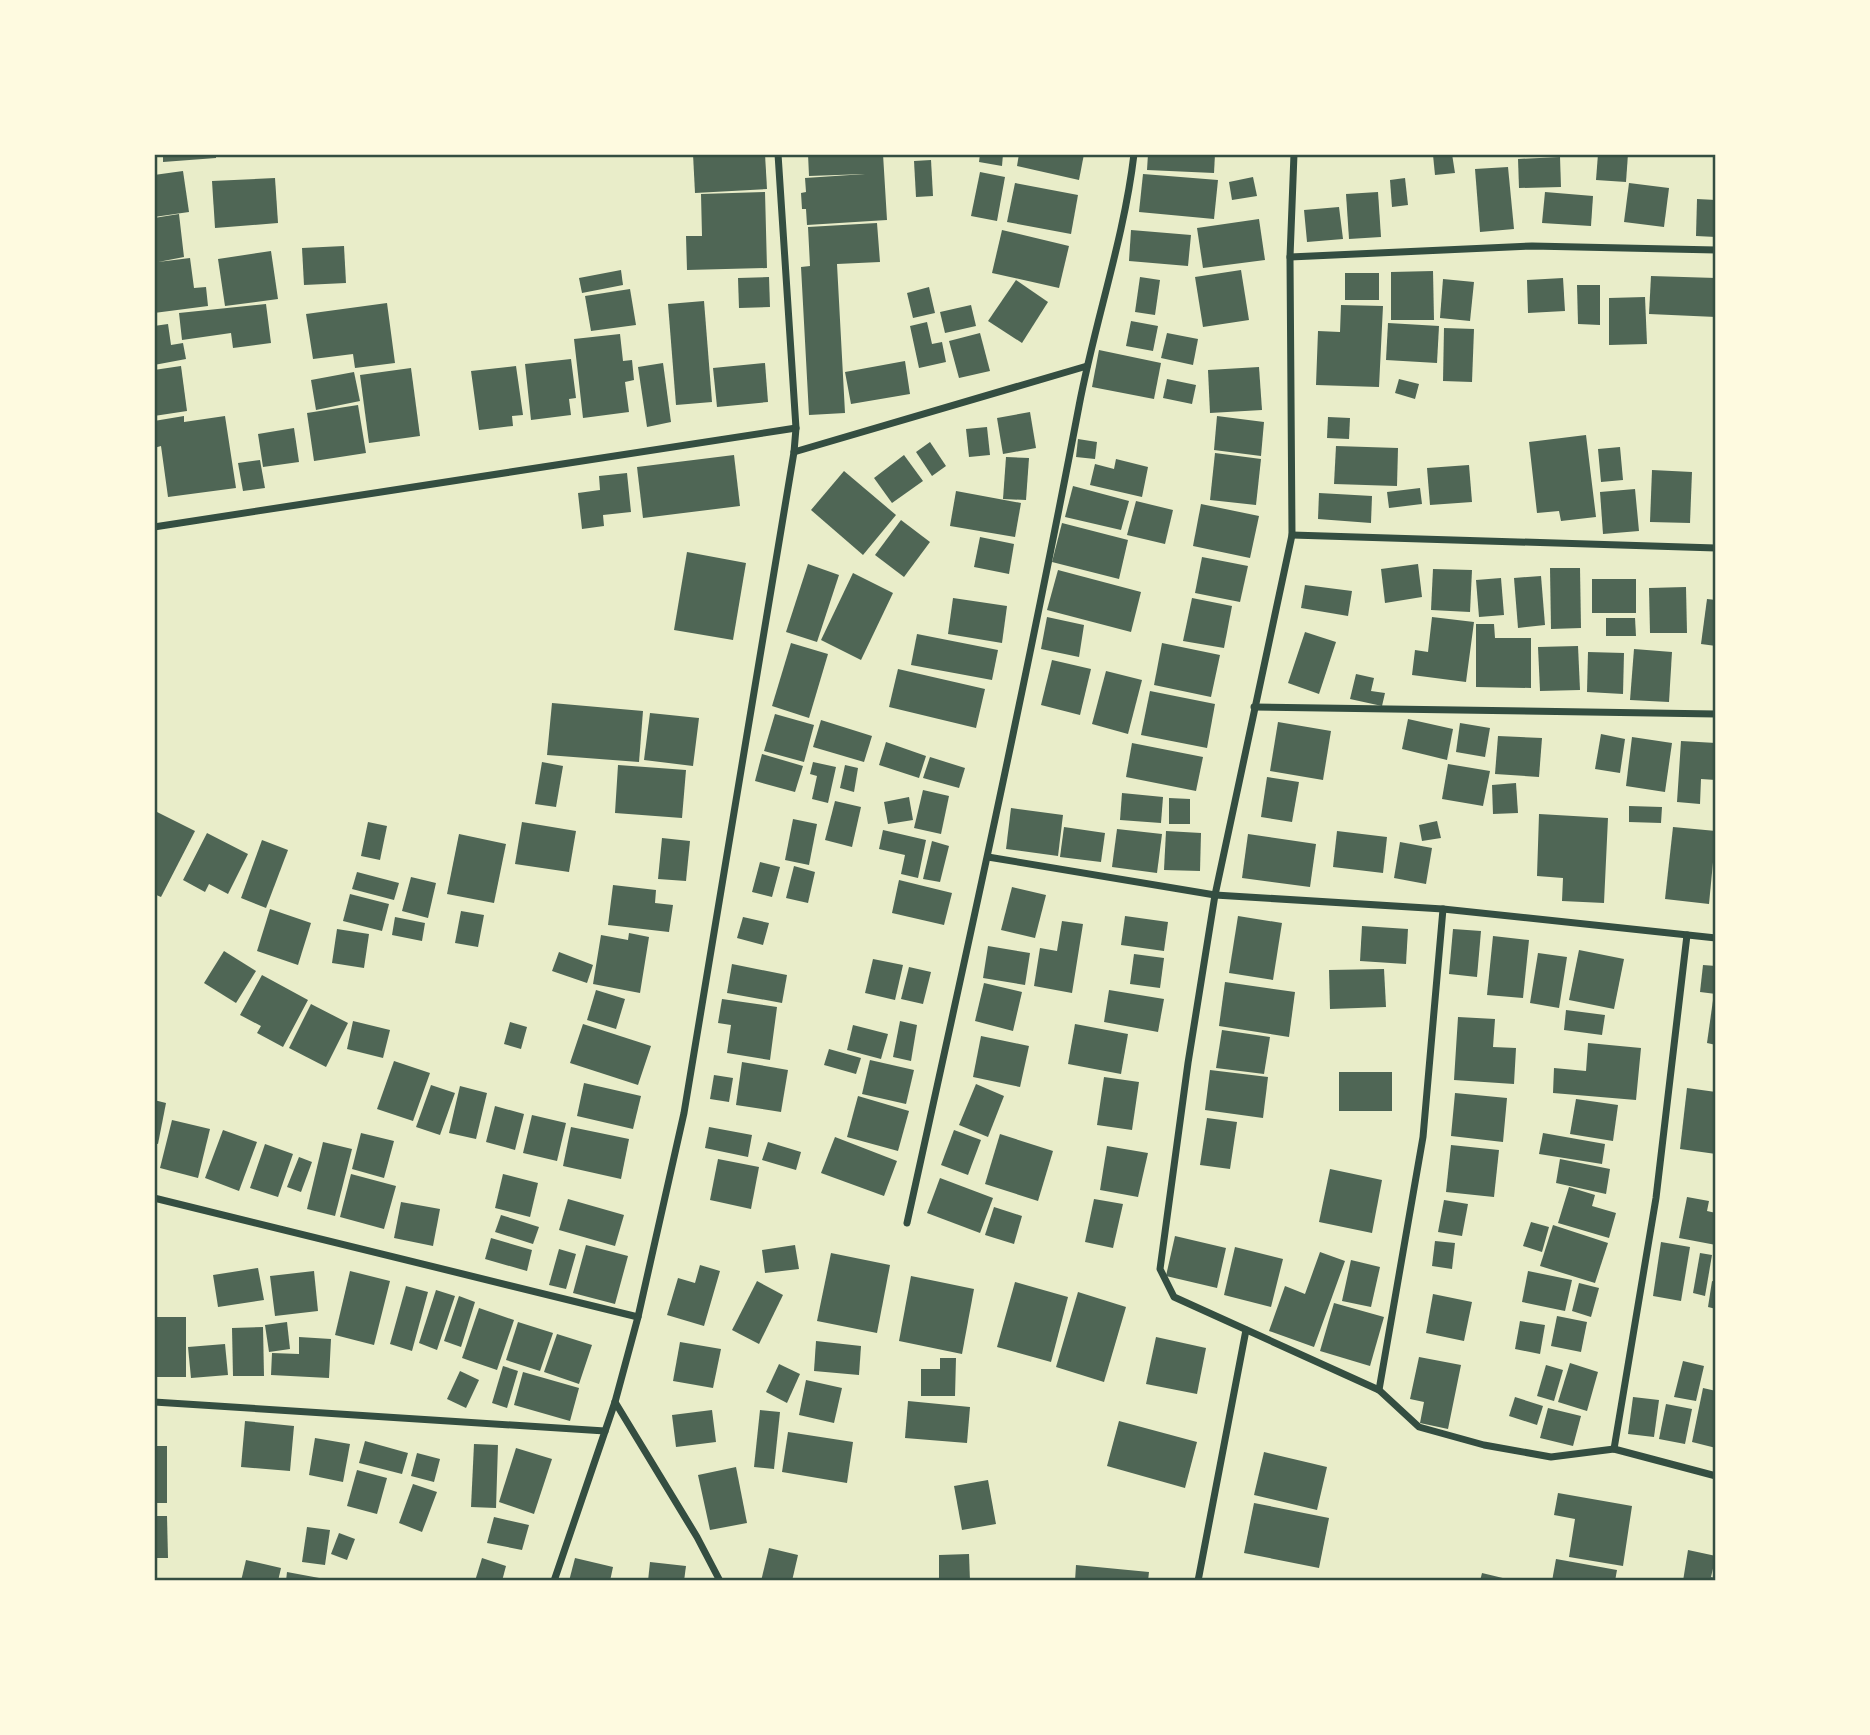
<svg xmlns="http://www.w3.org/2000/svg" width="1870" height="1735" font-family="'Open Sans',sans-serif">
<style>
.building{fill:#4f6655}
.lines{fill:none;stroke-linecap:round;stroke-linejoin:round}
.minor{stroke:#344e41;stroke-width:7}
.neatline{fill:none;stroke:#344e41;stroke-width:2.5}
</style>
<rect width="100%" height="100%" fill="#e9edc9"/>
<g class="building">
<polygon points="163,154 216,154 216,158 163,162"/>
<polygon points="693,154 765,154 767,189 695,193"/>
<polygon points="808,154 883,154 887,220 807,225 806,209 802,209 801,193 806,192 805,178 865,174 809,176"/>
<polygon points="980,154 1003,154 1002,166 979,162"/>
<polygon points="1019,154 1084,154 1079,180 1017,166"/>
<polygon points="1148,154 1215,154 1214,173 1147,170"/>
<polygon points="1452,154 1455,173 1435,175 1433,155"/>
<polygon points="1598,154 1628,154 1626,182 1596,180"/>
<polygon points="1560,157 1561,187 1519,188 1518,159"/>
<polygon points="931,160 933,196 916,197 914,161"/>
<polygon points="1508,167 1514,229 1480,232 1475,169"/>
<polygon points="183,171 189,212 154,217 154,175"/>
<polygon points="980,172 1005,177 997,221 971,216"/>
<polygon points="1143,174 1218,180 1214,219 1139,212"/>
<polygon points="1253,177 1257,196 1232,200 1229,182"/>
<polygon points="275,178 278,223 215,228 212,181"/>
<polygon points="1405,178 1408,205 1392,207 1390,180"/>
<polygon points="1015,183 1078,195 1071,234 1007,222"/>
<polygon points="1629,183 1669,188 1664,227 1624,222"/>
<polygon points="765,192 767,268 687,270 686,236 702,236 701,194"/>
<polygon points="1378,192 1381,237 1349,239 1346,194"/>
<polygon points="1545,192 1593,196 1591,226 1542,223"/>
<polygon points="1697,199 1716,200 1716,237 1696,236"/>
<polygon points="1339,207 1343,239 1307,242 1304,210"/>
<polygon points="179,214 184,257 158,262 190,258 194,288 206,287 208,306 154,313 154,218"/>
<polygon points="1259,219 1265,260 1203,268 1197,228"/>
<polygon points="877,223 880,262 837,264 845,413 809,415 801,267 810,266 808,227"/>
<polygon points="1002,230 1069,246 1059,288 992,273"/>
<polygon points="1131,230 1191,235 1188,266 1129,261"/>
<polygon points="344,246 346,283 304,285 302,248"/>
<polygon points="271,251 278,299 225,306 218,259"/>
<polygon points="621,270 623,285 582,293 579,278"/>
<polygon points="1241,270 1249,320 1203,327 1195,277"/>
<polygon points="1433,271 1434,320 1391,320 1391,272"/>
<rect x="1345" y="273" width="34" height="27"/>
<polygon points="1651,276 1716,278 1716,317 1649,314"/>
<polygon points="769,277 770,307 739,308 738,278"/>
<polygon points="1140,277 1160,280 1155,315 1135,312"/>
<polygon points="1563,278 1565,311 1528,313 1527,280"/>
<polygon points="1443,279 1474,282 1470,321 1440,318"/>
<polygon points="1016,280 1048,302 1022,343 988,321"/>
<polygon points="1577,285 1600,285 1600,325 1578,324"/>
<polygon points="929,287 935,313 913,318 907,293"/>
<polygon points="630,289 636,325 591,331 585,296"/>
<polygon points="1645,297 1647,344 1609,345 1609,298"/>
<polygon points="704,301 712,402 676,405 668,304"/>
<polygon points="387,303 395,363 355,368 353,354 313,359 306,314"/>
<polygon points="266,304 271,343 233,348 231,333 182,340 179,313"/>
<polygon points="971,305 976,326 945,333 940,312"/>
<polygon points="1341,305 1383,306 1379,387 1316,385 1318,331 1340,332"/>
<polygon points="1131,321 1158,326 1153,351 1126,346"/>
<polygon points="927,322 932,344 942,342 946,362 919,368 910,326"/>
<polygon points="1388,323 1439,326 1437,363 1386,360"/>
<polygon points="168,324 171,345 183,343 186,359 154,365 154,326"/>
<polygon points="1444,328 1474,329 1472,382 1443,381"/>
<polygon points="980,333 990,371 959,378 949,341"/>
<polygon points="1167,333 1198,339 1193,365 1161,358"/>
<polygon points="620,334 623,361 632,360 634,380 625,382 629,412 583,418 574,339"/>
<polygon points="1099,350 1161,363 1154,399 1092,387"/>
<polygon points="571,359 576,398 569,399 571,415 531,420 525,364"/>
<polygon points="905,361 910,394 851,404 845,372"/>
<polygon points="663,363 671,422 647,427 638,367"/>
<polygon points="765,363 768,402 717,407 713,368"/>
<polygon points="181,366 187,411 154,416 154,370"/>
<polygon points="516,366 523,415 512,416 513,426 479,430 471,371"/>
<polygon points="1259,367 1262,410 1210,413 1208,370"/>
<polygon points="411,368 420,436 369,443 360,375"/>
<polygon points="354,372 360,401 316,410 311,380"/>
<polygon points="1167,379 1196,385 1192,404 1163,398"/>
<polygon points="1399,379 1419,384 1415,399 1395,393"/>
<polygon points="358,405 366,453 314,461 307,413"/>
<polygon points="1030,412 1036,448 1003,454 997,418"/>
<polygon points="184,416 184,422 225,416 236,488 168,497 161,446 154,448 154,421"/>
<polygon points="1217,416 1264,422 1261,456 1214,450"/>
<polygon points="1328,417 1350,418 1349,439 1327,438"/>
<polygon points="987,427 990,455 969,457 966,429"/>
<polygon points="294,428 299,462 263,467 258,434"/>
<polygon points="1586,435 1596,517 1561,521 1559,511 1537,513 1529,442"/>
<polygon points="1078,439 1097,442 1095,459 1076,457"/>
<polygon points="930,442 946,466 932,476 916,452"/>
<polygon points="1336,446 1398,448 1397,486 1334,484"/>
<polygon points="1620,447 1623,480 1601,482 1598,449"/>
<polygon points="1215,453 1261,459 1256,505 1210,500"/>
<polygon points="734,455 740,506 643,518 637,467"/>
<polygon points="904,455 923,481 892,503 874,478"/>
<polygon points="1006,457 1029,458 1026,500 1003,499"/>
<polygon points="1116,459 1148,467 1142,497 1090,485 1095,464 1114,469"/>
<polygon points="260,460 265,488 243,491 238,463"/>
<polygon points="1469,465 1472,502 1430,505 1427,468"/>
<polygon points="1652,470 1692,472 1690,523 1650,522"/>
<polygon points="844,471 896,515 863,555 811,510"/>
<polygon points="627,473 631,512 603,515 604,526 582,529 578,493 600,490 599,476"/>
<polygon points="1073,486 1129,501 1121,530 1065,517"/>
<polygon points="1420,488 1422,504 1389,508 1387,492"/>
<polygon points="1635,489 1639,531 1603,534 1600,492"/>
<polygon points="956,491 1021,503 1015,537 950,526"/>
<polygon points="1319,493 1372,496 1371,523 1318,519"/>
<polygon points="1136,501 1173,510 1165,544 1127,535"/>
<polygon points="1201,504 1259,516 1250,558 1193,546"/>
<polygon points="901,520 930,542 904,577 875,555"/>
<polygon points="1062,523 1128,540 1119,579 1052,562"/>
<polygon points="980,537 1014,544 1009,574 974,567"/>
<polygon points="687,552 746,563 733,640 674,630"/>
<polygon points="1202,557 1248,566 1240,602 1195,593"/>
<polygon points="808,564 839,575 817,642 786,632"/>
<polygon points="1418,564 1422,597 1385,603 1381,569"/>
<polygon points="1550,568 1580,568 1581,628 1551,629"/>
<polygon points="1433,569 1472,570 1470,612 1431,610"/>
<polygon points="1058,570 1141,592 1131,632 1047,610"/>
<polygon points="853,573 893,593 861,660 821,640"/>
<polygon points="1541,576 1545,625 1518,628 1514,578"/>
<polygon points="1501,578 1504,615 1479,617 1476,580"/>
<rect x="1592" y="579" width="44" height="34"/>
<polygon points="1305,585 1352,591 1348,616 1301,608"/>
<polygon points="1686,587 1687,633 1650,633 1649,588"/>
<polygon points="953,598 1007,606 1002,643 948,634"/>
<polygon points="1192,598 1232,606 1224,648 1183,641"/>
<polygon points="1707,599 1716,600 1716,646 1701,644"/>
<polygon points="1047,617 1084,625 1079,657 1041,649"/>
<polygon points="1432,617 1474,622 1466,682 1412,675 1415,650 1428,652"/>
<polygon points="1606,618 1635,618 1636,636 1606,636"/>
<polygon points="1476,624 1494,624 1495,638 1531,638 1531,688 1476,687"/>
<polygon points="1305,632 1336,642 1319,694 1288,683"/>
<polygon points="917,634 998,650 992,680 911,665"/>
<polygon points="791,643 828,654 809,718 772,706"/>
<polygon points="1162,643 1220,655 1211,697 1154,685"/>
<polygon points="1578,646 1580,690 1540,691 1538,647"/>
<polygon points="1634,649 1672,652 1669,702 1630,700"/>
<polygon points="1588,652 1624,653 1623,694 1587,692"/>
<polygon points="1052,660 1091,669 1080,715 1041,705"/>
<polygon points="898,669 985,689 976,728 889,707"/>
<polygon points="1106,671 1142,680 1128,734 1092,724"/>
<polygon points="1356,674 1374,678 1371,691 1385,693 1382,706 1350,699"/>
<polygon points="1150,691 1215,704 1207,748 1141,735"/>
<polygon points="552,703 643,711 639,762 547,755"/>
<polygon points="650,713 699,718 693,766 644,760"/>
<polygon points="775,714 814,725 804,762 764,751"/>
<polygon points="1408,719 1453,729 1447,760 1402,749"/>
<polygon points="821,720 872,736 864,762 813,747"/>
<polygon points="1278,722 1331,731 1323,780 1270,771"/>
<polygon points="1460,723 1490,728 1485,757 1456,752"/>
<polygon points="1601,734 1625,739 1620,773 1595,769"/>
<polygon points="1498,736 1542,738 1539,777 1495,774"/>
<polygon points="1632,737 1672,743 1665,792 1626,786"/>
<polygon points="1681,741 1716,743 1716,780 1701,779 1700,804 1677,802"/>
<polygon points="886,742 926,756 919,778 879,765"/>
<polygon points="1132,743 1203,757 1196,791 1126,777"/>
<polygon points="762,754 803,766 795,792 755,781"/>
<polygon points="930,757 965,768 959,788 923,778"/>
<polygon points="542,762 563,766 556,807 535,804"/>
<polygon points="813,762 836,767 828,803 812,799 817,776 810,774"/>
<polygon points="1448,764 1490,771 1483,806 1442,799"/>
<polygon points="618,765 686,770 682,818 615,813"/>
<polygon points="845,765 858,768 854,792 840,788"/>
<polygon points="1267,777 1299,782 1292,822 1261,817"/>
<polygon points="1516,783 1518,813 1493,814 1492,785"/>
<polygon points="923,790 949,796 941,834 914,828"/>
<polygon points="1122,793 1163,797 1161,823 1120,820"/>
<polygon points="909,797 913,820 888,824 884,802"/>
<polygon points="1169,798 1190,799 1190,824 1169,824"/>
<polygon points="835,801 861,807 852,847 825,840"/>
<polygon points="1629,806 1662,807 1661,823 1629,822"/>
<polygon points="1011,808 1063,815 1058,856 1006,849"/>
<polygon points="155,811 195,831 161,897 154,894"/>
<polygon points="1539,814 1608,818 1604,903 1562,901 1563,878 1537,876"/>
<polygon points="793,819 817,824 809,865 785,860"/>
<polygon points="1437,821 1441,838 1422,841 1419,825"/>
<polygon points="368,822 387,826 380,860 361,856"/>
<polygon points="522,822 576,831 569,872 515,864"/>
<polygon points="1064,827 1105,833 1101,862 1060,857"/>
<polygon points="1673,827 1716,831 1709,904 1665,899"/>
<polygon points="1117,829 1162,834 1157,873 1112,867"/>
<polygon points="883,830 926,840 918,878 901,874 905,855 879,849"/>
<polygon points="1166,831 1201,833 1200,871 1164,870"/>
<polygon points="1337,831 1387,837 1383,873 1333,867"/>
<polygon points="207,833 248,854 228,894 209,884 205,892 183,880"/>
<polygon points="459,834 506,844 494,903 447,894"/>
<polygon points="1248,834 1316,844 1310,887 1242,878"/>
<polygon points="662,838 690,841 686,881 658,879"/>
<polygon points="262,840 288,850 266,908 241,898"/>
<polygon points="932,841 949,846 940,882 923,879"/>
<polygon points="1400,842 1432,848 1426,884 1394,878"/>
<polygon points="760,862 780,867 772,897 752,892"/>
<polygon points="794,866 815,872 808,903 786,898"/>
<polygon points="357,872 399,883 394,900 352,889"/>
<polygon points="411,877 436,883 428,918 402,911"/>
<polygon points="899,880 952,893 944,925 892,913"/>
<polygon points="613,885 656,890 655,903 673,905 669,932 608,925"/>
<polygon points="1012,887 1046,895 1035,938 1001,930"/>
<polygon points="350,894 389,904 382,931 343,921"/>
<polygon points="270,909 311,923 298,965 257,951"/>
<polygon points="461,911 484,915 478,947 455,943"/>
<polygon points="1125,916 1168,922 1164,951 1121,945"/>
<polygon points="1238,916 1282,923 1273,980 1229,973"/>
<polygon points="395,917 425,923 422,941 392,935"/>
<polygon points="743,917 769,923 763,945 737,938"/>
<polygon points="1062,921 1083,924 1072,993 1034,986 1040,948 1057,951"/>
<polygon points="1362,926 1408,929 1406,964 1360,961"/>
<polygon points="337,929 369,934 364,968 332,963"/>
<polygon points="1453,929 1481,931 1477,977 1449,974"/>
<polygon points="629,933 649,937 640,993 593,984 601,935 628,940"/>
<polygon points="1493,936 1529,940 1523,998 1487,995"/>
<polygon points="988,946 1030,953 1025,985 983,978"/>
<polygon points="1579,950 1624,959 1614,1009 1569,1000"/>
<polygon points="224,951 256,971 236,1003 204,983"/>
<polygon points="559,952 593,965 587,983 552,971"/>
<polygon points="1538,953 1567,957 1559,1008 1530,1003"/>
<polygon points="1134,954 1164,958 1160,988 1130,984"/>
<polygon points="873,959 903,965 895,1000 865,993"/>
<polygon points="732,964 787,975 782,1003 727,993"/>
<polygon points="1703,965 1716,966 1716,994 1700,992"/>
<polygon points="909,967 931,972 923,1004 901,999"/>
<polygon points="1384,969 1386,1007 1330,1009 1329,970"/>
<polygon points="262,975 308,1000 283,1047 257,1033 261,1026 240,1015"/>
<polygon points="1225,982 1295,992 1289,1037 1219,1026"/>
<polygon points="984,983 1022,992 1013,1031 975,1021"/>
<polygon points="596,990 625,999 616,1029 587,1020"/>
<polygon points="1109,990 1164,999 1158,1032 1104,1022"/>
<polygon points="722,999 777,1007 770,1060 727,1053 731,1025 718,1023"/>
<polygon points="1713,1000 1716,1000 1716,1045 1707,1043"/>
<polygon points="311,1004 348,1023 326,1067 289,1048"/>
<polygon points="1566,1010 1605,1015 1602,1035 1564,1030"/>
<polygon points="1458,1017 1495,1019 1493,1047 1516,1048 1514,1084 1454,1080"/>
<polygon points="353,1021 390,1030 383,1058 347,1049"/>
<polygon points="900,1021 917,1025 911,1061 893,1057"/>
<polygon points="510,1022 527,1027 521,1049 504,1044"/>
<polygon points="583,1024 651,1046 638,1085 570,1063"/>
<polygon points="1075,1024 1128,1034 1121,1074 1068,1064"/>
<polygon points="853,1025 888,1034 881,1059 847,1050"/>
<polygon points="1222,1030 1270,1037 1264,1074 1216,1068"/>
<polygon points="981,1036 1029,1046 1020,1087 973,1077"/>
<polygon points="1588,1043 1641,1048 1636,1100 1553,1093 1554,1068 1586,1071"/>
<polygon points="829,1049 861,1058 856,1074 824,1065"/>
<polygon points="870,1060 914,1070 906,1104 862,1094"/>
<polygon points="394,1061 430,1073 413,1121 377,1109"/>
<polygon points="742,1062 788,1070 781,1112 736,1105"/>
<polygon points="1210,1070 1268,1077 1263,1118 1205,1110"/>
<rect x="1339" y="1072" width="53" height="39"/>
<polygon points="714,1075 733,1078 729,1102 710,1099"/>
<polygon points="1104,1077 1139,1082 1132,1130 1097,1125"/>
<polygon points="584,1083 641,1096 633,1129 577,1116"/>
<polygon points="976,1084 1004,1096 988,1137 959,1125"/>
<polygon points="431,1085 455,1093 440,1135 416,1127"/>
<polygon points="460,1086 487,1093 476,1139 449,1133"/>
<polygon points="1687,1088 1716,1092 1716,1154 1680,1149"/>
<polygon points="1455,1093 1507,1098 1503,1142 1451,1136"/>
<polygon points="858,1096 909,1111 898,1151 847,1137"/>
<polygon points="1576,1099 1618,1105 1613,1141 1570,1134"/>
<polygon points="154,1100 166,1103 158,1144 154,1143"/>
<polygon points="495,1106 524,1114 515,1150 486,1142"/>
<polygon points="532,1115 566,1123 557,1161 523,1153"/>
<polygon points="1207,1118 1237,1122 1230,1169 1200,1165"/>
<polygon points="172,1120 210,1129 198,1178 160,1168"/>
<polygon points="571,1127 629,1139 621,1179 563,1166"/>
<polygon points="709,1127 752,1135 748,1157 705,1148"/>
<polygon points="223,1130 257,1142 239,1191 205,1178"/>
<polygon points="954,1130 981,1140 968,1175 941,1165"/>
<polygon points="361,1133 394,1141 384,1178 352,1169"/>
<polygon points="1543,1133 1605,1144 1602,1164 1539,1154"/>
<polygon points="1000,1134 1053,1151 1038,1201 985,1184"/>
<polygon points="835,1137 897,1161 884,1196 821,1173"/>
<polygon points="323,1142 352,1149 335,1216 307,1209"/>
<polygon points="768,1142 801,1152 796,1170 762,1160"/>
<polygon points="265,1144 293,1154 278,1197 250,1188"/>
<polygon points="1451,1145 1499,1150 1494,1197 1446,1192"/>
<polygon points="1107,1146 1148,1153 1138,1197 1100,1190"/>
<polygon points="299,1157 312,1162 301,1192 287,1187"/>
<polygon points="718,1159 759,1167 751,1209 710,1200"/>
<polygon points="1560,1159 1610,1169 1606,1194 1556,1183"/>
<polygon points="1330,1169 1382,1180 1372,1233 1319,1222"/>
<polygon points="351,1174 396,1186 384,1229 340,1217"/>
<polygon points="503,1174 538,1183 530,1217 495,1208"/>
<polygon points="940,1178 993,1198 980,1233 927,1213"/>
<polygon points="1569,1187 1595,1195 1592,1206 1616,1213 1609,1238 1558,1223"/>
<polygon points="1687,1197 1709,1201 1707,1211 1716,1213 1716,1245 1679,1238"/>
<polygon points="568,1199 624,1215 615,1246 559,1230"/>
<polygon points="1094,1199 1123,1204 1113,1248 1085,1242"/>
<polygon points="1444,1200 1468,1204 1462,1236 1438,1232"/>
<polygon points="401,1202 440,1209 433,1246 394,1238"/>
<polygon points="994,1207 1022,1216 1014,1244 985,1235"/>
<polygon points="501,1215 539,1227 533,1244 495,1232"/>
<polygon points="1531,1222 1549,1227 1542,1252 1523,1246"/>
<polygon points="1553,1225 1608,1243 1595,1283 1540,1266"/>
<polygon points="1175,1236 1226,1248 1217,1288 1166,1276"/>
<polygon points="491,1238 532,1250 527,1271 485,1259"/>
<polygon points="1435,1241 1455,1243 1452,1269 1432,1266"/>
<polygon points="1661,1242 1690,1247 1681,1301 1653,1296"/>
<polygon points="586,1245 628,1256 615,1304 573,1293"/>
<polygon points="795,1245 799,1269 765,1273 762,1250"/>
<polygon points="1235,1247 1283,1259 1271,1307 1224,1295"/>
<polygon points="559,1249 576,1254 566,1289 549,1285"/>
<polygon points="1320,1252 1345,1261 1314,1347 1269,1331 1285,1286 1305,1294"/>
<polygon points="831,1253 890,1265 877,1333 817,1321"/>
<polygon points="1700,1253 1712,1255 1705,1296 1693,1293"/>
<polygon points="1351,1260 1380,1267 1371,1307 1342,1301"/>
<polygon points="700,1265 720,1271 704,1326 667,1315 678,1278 695,1283"/>
<polygon points="258,1268 264,1300 218,1307 213,1275"/>
<polygon points="314,1271 318,1311 275,1316 270,1276"/>
<polygon points="350,1271 390,1281 374,1345 335,1335"/>
<polygon points="1528,1271 1572,1280 1565,1311 1522,1302"/>
<polygon points="911,1276 974,1289 962,1354 899,1341"/>
<polygon points="757,1281 783,1295 759,1344 732,1330"/>
<polygon points="1712,1281 1716,1282 1716,1309 1708,1307"/>
<polygon points="1015,1282 1068,1297 1051,1362 997,1347"/>
<polygon points="1579,1283 1599,1288 1591,1317 1572,1311"/>
<polygon points="406,1286 428,1292 412,1351 390,1344"/>
<polygon points="436,1290 455,1296 437,1350 419,1343"/>
<polygon points="1078,1292 1126,1307 1104,1382 1056,1367"/>
<polygon points="1433,1294 1472,1302 1464,1341 1426,1333"/>
<polygon points="459,1296 475,1302 461,1347 444,1341"/>
<polygon points="1334,1303 1384,1317 1370,1366 1320,1351"/>
<polygon points="479,1308 514,1320 497,1370 462,1358"/>
<polygon points="1557,1316 1587,1322 1581,1352 1551,1346"/>
<rect x="156" y="1317" width="30" height="60"/>
<polygon points="1520,1321 1545,1325 1540,1354 1515,1349"/>
<polygon points="287,1322 290,1349 269,1352 265,1325"/>
<polygon points="518,1322 553,1333 540,1371 506,1360"/>
<polygon points="263,1327 264,1376 233,1376 232,1328"/>
<polygon points="557,1334 592,1345 579,1384 544,1372"/>
<polygon points="299,1337 331,1339 329,1378 271,1375 272,1353 299,1354"/>
<polygon points="1156,1337 1206,1348 1197,1394 1146,1384"/>
<polygon points="816,1341 861,1346 859,1375 814,1371"/>
<polygon points="680,1342 721,1349 713,1388 673,1381"/>
<polygon points="225,1344 228,1375 191,1378 188,1347"/>
<polygon points="1419,1357 1461,1365 1448,1429 1420,1423 1424,1402 1410,1399"/>
<polygon points="940,1358 956,1358 955,1396 921,1396 921,1369 940,1369"/>
<polygon points="1683,1361 1704,1366 1696,1401 1674,1397"/>
<polygon points="1570,1363 1598,1372 1587,1411 1558,1402"/>
<polygon points="779,1364 800,1374 787,1403 766,1392"/>
<polygon points="1546,1365 1563,1370 1554,1401 1537,1396"/>
<polygon points="503,1366 518,1371 507,1408 492,1403"/>
<polygon points="460,1371 479,1380 466,1408 447,1399"/>
<polygon points="523,1372 579,1388 570,1421 514,1405"/>
<polygon points="806,1380 842,1388 834,1423 799,1415"/>
<polygon points="1703,1388 1716,1391 1716,1448 1692,1442"/>
<polygon points="1515,1397 1543,1406 1537,1425 1509,1416"/>
<polygon points="1633,1397 1659,1400 1654,1437 1628,1434"/>
<polygon points="908,1401 970,1407 967,1443 905,1438"/>
<polygon points="1666,1404 1692,1409 1685,1444 1659,1439"/>
<polygon points="1548,1408 1581,1416 1573,1446 1540,1438"/>
<polygon points="712,1410 716,1442 676,1447 672,1415"/>
<polygon points="760,1410 780,1412 774,1469 754,1467"/>
<polygon points="245,1421 294,1426 290,1471 241,1467"/>
<polygon points="1119,1421 1197,1442 1185,1488 1107,1466"/>
<polygon points="788,1432 853,1442 847,1483 782,1472"/>
<polygon points="315,1438 350,1444 343,1482 309,1475"/>
<polygon points="365,1441 408,1453 402,1474 359,1463"/>
<polygon points="474,1444 498,1445 496,1508 471,1507"/>
<rect x="154" y="1446" width="13" height="57"/>
<polygon points="516,1448 552,1459 534,1514 499,1502"/>
<polygon points="1264,1452 1327,1467 1317,1510 1254,1495"/>
<polygon points="417,1453 440,1459 434,1482 411,1476"/>
<polygon points="736,1467 747,1523 710,1530 698,1475"/>
<polygon points="357,1470 387,1478 377,1514 347,1506"/>
<polygon points="988,1480 996,1524 962,1530 954,1486"/>
<polygon points="413,1484 437,1492 422,1532 399,1523"/>
<polygon points="1558,1493 1632,1506 1623,1566 1569,1557 1575,1519 1554,1515"/>
<polygon points="1254,1503 1329,1518 1319,1568 1244,1553"/>
<polygon points="154,1516 167,1516 168,1558 154,1558"/>
<polygon points="494,1517 529,1525 522,1550 487,1543"/>
<polygon points="307,1527 330,1530 325,1565 302,1562"/>
<polygon points="339,1533 355,1539 347,1560 331,1554"/>
<polygon points="769,1548 798,1555 792,1581 761,1581"/>
<polygon points="1688,1550 1716,1556 1711,1577 1716,1578 1716,1581 1683,1581"/>
<polygon points="969,1554 970,1581 939,1581 939,1555"/>
<polygon points="482,1558 506,1566 502,1581 475,1581"/>
<polygon points="575,1558 613,1567 610,1581 569,1581"/>
<polygon points="1556,1559 1617,1570 1615,1581 1552,1581"/>
<polygon points="246,1560 281,1568 278,1581 241,1581"/>
<polygon points="650,1562 686,1566 684,1581 648,1581"/>
<polygon points="1076,1565 1149,1572 1148,1581 1075,1581"/>
<polygon points="287,1572 330,1580 330,1581 286,1581"/>
<polygon points="1482,1573 1511,1580 1511,1581 1480,1581"/>
</g>
<g class="lines">
<g class="minor">
<polyline points="1294,154 1290,257 1292,535 1215,895 1188,1063 1160,1269 1174,1297 1379,1390 1419,1427 1484,1445 1551,1457 1614,1449 1716,1476"/>
<polyline points="1290,257 1532,246 1716,250"/>
<polyline points="794,452 1087,366"/>
<polyline points="154,527 796,428"/>
<polyline points="1292,535 1716,548"/>
<polyline points="1254,707 1716,714"/>
<polyline points="988,857 1215,895 1443,909 1716,938"/>
<polyline points="154,1198 638,1317"/>
<path d="M907 1223C967 951 1027 679 1079 406 1095 321 1124 239 1134 154"/>
<polyline points="1379,1390 1423,1137 1443,909"/>
<polyline points="154,1402 605,1431"/>
<polyline points="615,1402 697,1537 720,1581"/>
<polyline points="1614,1449 1656,1198 1687,935"/>
<polyline points="554,1581 615,1402 638,1317 684,1113 794,452 796,428 778,154"/>
<polyline points="1198,1581 1246,1330"/>
</g>
</g>
<rect width="1870" height="1735" fill="none" stroke="#fefae0" stroke-width="312"/>
<rect x="156" y="156" width="1558" height="1423" class="neatline"/>
</svg>
